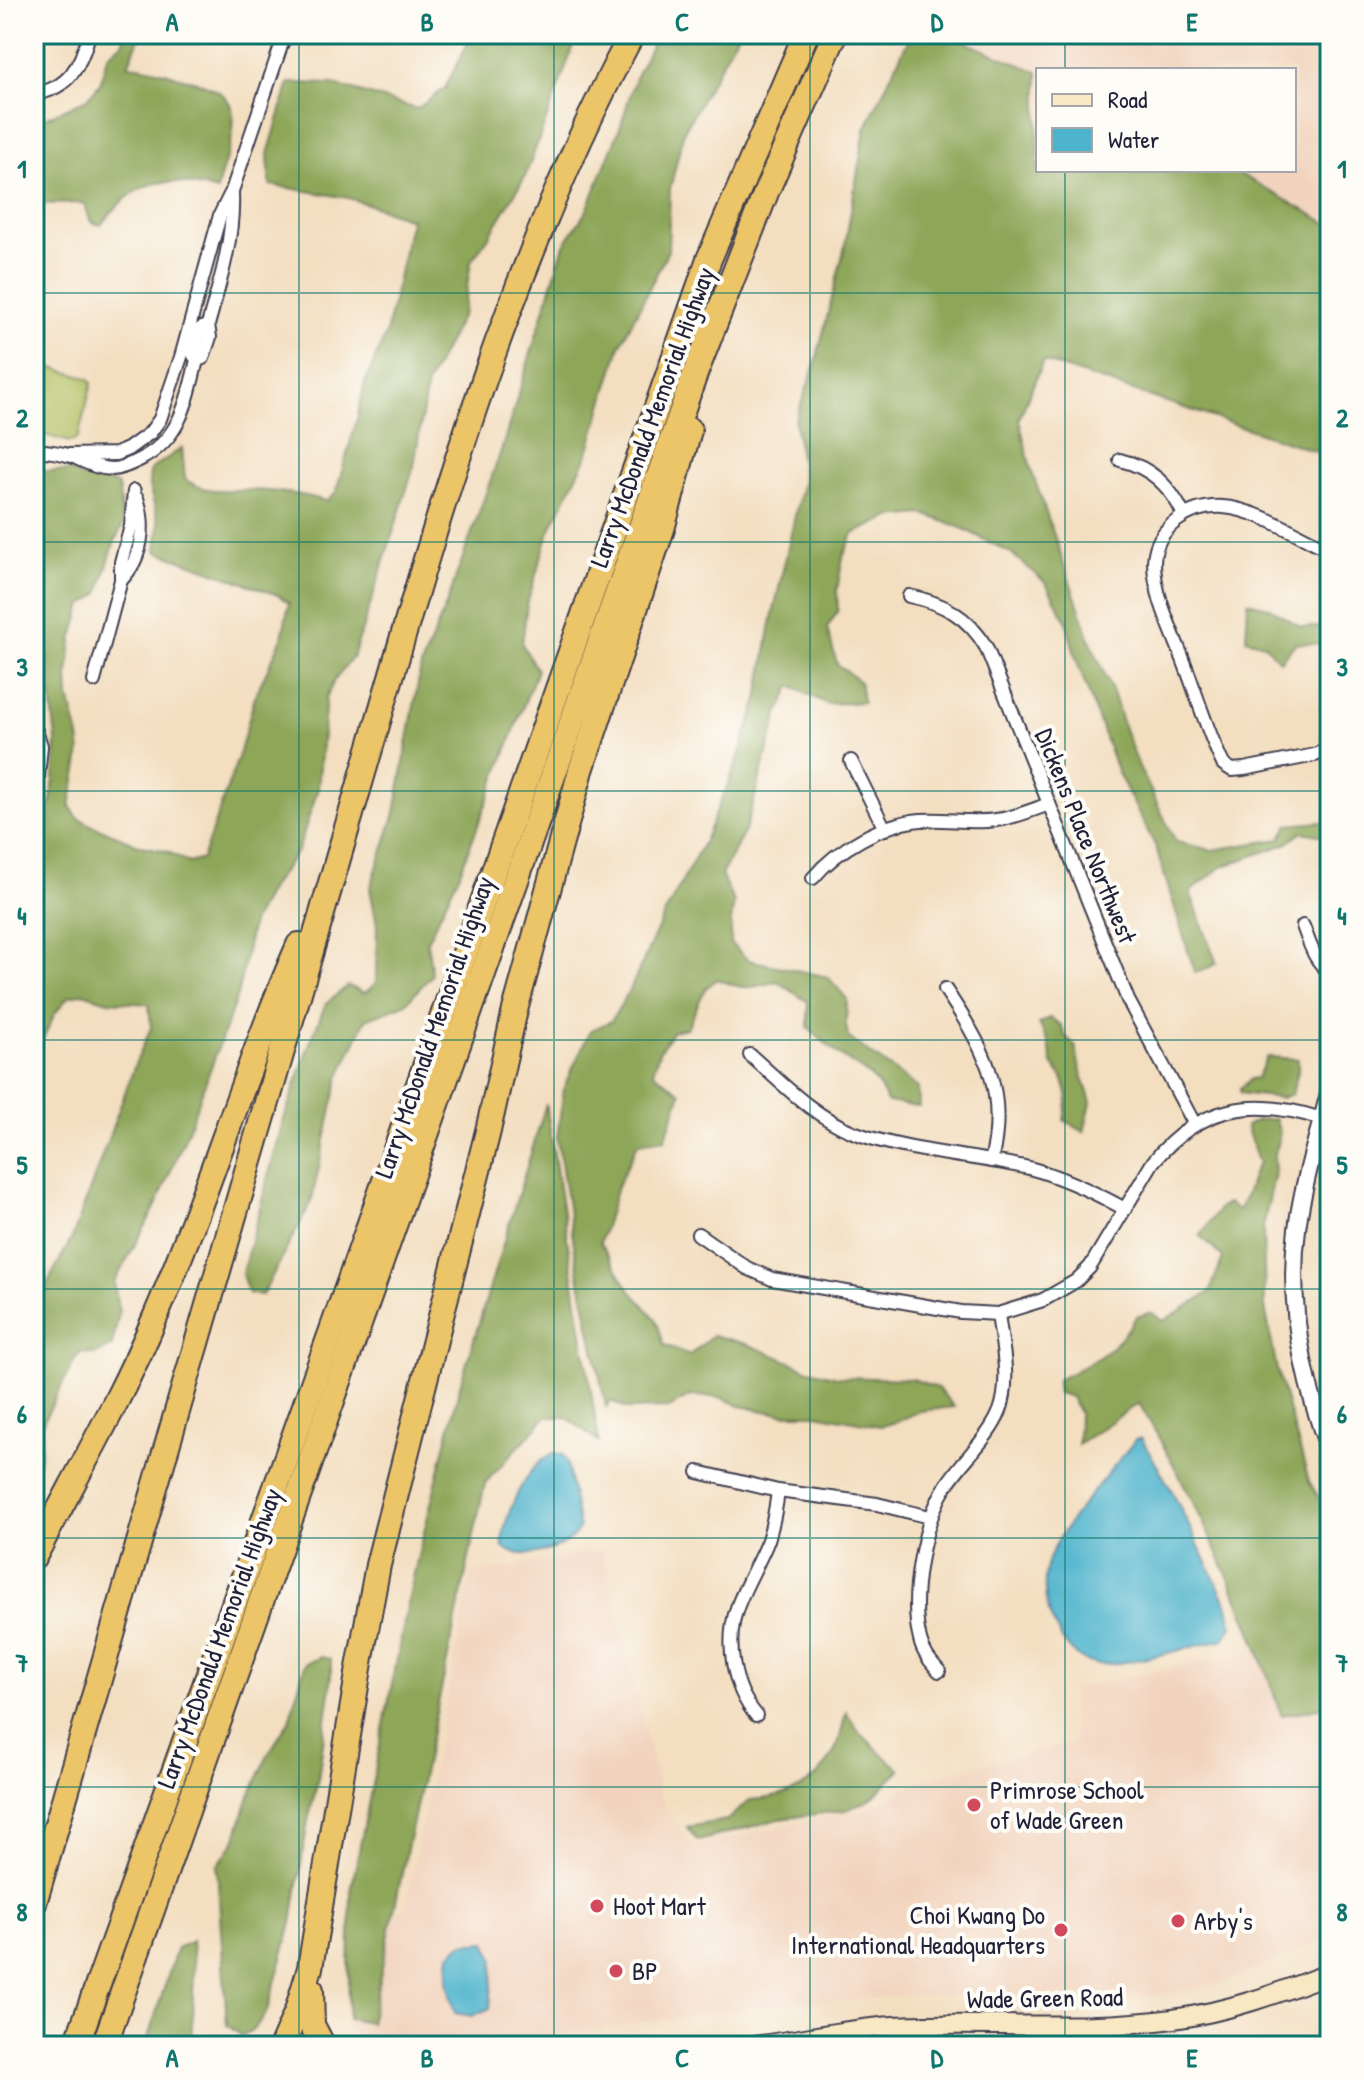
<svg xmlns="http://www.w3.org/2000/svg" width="1364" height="2080" font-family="'Patrick Hand',sans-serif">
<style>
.built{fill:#f2d4be}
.green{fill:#b2c062;stroke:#6a714e;stroke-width:2}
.forest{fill:#8da658;stroke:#58644a;stroke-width:2}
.water{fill:#4eb3cc;stroke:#386a84;stroke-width:2}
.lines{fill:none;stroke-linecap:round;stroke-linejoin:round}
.minor-casing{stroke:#413e4f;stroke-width:16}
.tertiary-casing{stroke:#413e4f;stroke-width:20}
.secondary-casing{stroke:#413e4f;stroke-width:22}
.motorway-casing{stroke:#413e4f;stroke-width:28}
.minor{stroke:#fff;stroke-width:12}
.tertiary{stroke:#fff;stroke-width:16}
.secondary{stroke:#f8e8c3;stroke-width:18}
.motorway{stroke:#edc569;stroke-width:24}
.grid{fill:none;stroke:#0f766e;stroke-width:2;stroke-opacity:0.55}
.poi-dot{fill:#d1495b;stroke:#fdfcf7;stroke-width:3}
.labels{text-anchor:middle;stroke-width:8;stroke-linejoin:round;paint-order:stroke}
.street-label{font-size:26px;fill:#22223b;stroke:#fdfcf7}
.poi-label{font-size:26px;fill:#22223b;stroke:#fdfcf7;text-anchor:start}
.neatline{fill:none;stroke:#0f766e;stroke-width:3}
.grid-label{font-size:26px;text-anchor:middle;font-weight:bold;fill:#0f766e}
</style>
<rect width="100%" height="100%" fill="#fdfcf7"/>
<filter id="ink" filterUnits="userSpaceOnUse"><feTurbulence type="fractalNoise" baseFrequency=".0125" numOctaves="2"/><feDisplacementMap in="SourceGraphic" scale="16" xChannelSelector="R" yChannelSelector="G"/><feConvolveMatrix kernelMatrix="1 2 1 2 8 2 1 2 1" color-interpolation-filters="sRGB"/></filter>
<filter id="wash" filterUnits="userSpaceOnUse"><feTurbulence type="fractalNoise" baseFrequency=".006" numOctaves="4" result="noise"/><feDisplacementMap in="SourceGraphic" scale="32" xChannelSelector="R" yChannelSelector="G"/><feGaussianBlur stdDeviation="1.8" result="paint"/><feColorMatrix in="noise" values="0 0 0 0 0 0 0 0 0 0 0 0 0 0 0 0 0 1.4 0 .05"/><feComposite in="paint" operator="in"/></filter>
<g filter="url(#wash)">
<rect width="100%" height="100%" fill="#f3dec0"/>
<g class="built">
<polygon points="971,34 1330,34 1330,225 1233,170 1294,170 1294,70 1038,72 967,43"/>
<polygon points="602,1550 661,1799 692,1847 798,1822 864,1810 925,1779 1075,1742 1072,1689 1260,1650 1281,1715 1330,1706 1330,1938 1227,1981 1159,1995 919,1995 774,2005 473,2046 360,2046 346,2026 367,1918 405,1910 471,1574"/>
</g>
<polygon class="green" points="34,362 88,378 92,383 78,438 70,442 34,432"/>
<g class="forest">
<path d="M126 34H141L128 65C146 66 160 70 177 76 208 86 238 89 233 130 231 151 220 170 217 191 162 174 137 179 101 225L91 222 84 203 34 204V123L87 99 100 84 107 56 122 43Z"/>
<path d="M469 34H578L525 177 488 238 471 261 463 313 427 384 414 466 371 602 353 657 334 681 326 698 318 789 298 850 268 892 252 923 238 993 187 1133 155 1208 114 1283 119 1313 112 1346 96 1354 80 1353 74 1361 43 1422 40 1456 34 1483V1308L73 1236 136 1062 151 1028 149 1004 108 1001 83 993 68 997 54 1015 43 1039 34 1043V873L46 832 54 780 56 740 45 644 42 591 34 572V471H71L81 477 100 478 118 485 123 525 114 543 99 594 83 605 72 640 68 676 69 697 80 741 79 760 70 806 77 817 91 825 141 846 167 851 189 863 202 859 240 752 255 696 282 638 289 603 278 595 156 551 159 524 149 486 150 470 182 448 185 479C206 495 227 489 252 490 278 491 302 494 327 501L336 492 357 419 365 382 386 334 411 219 349 198 270 185 268 154 289 83 333 84 417 109 445 88 467 45Z"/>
<polygon points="657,34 738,34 684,131 670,189 668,251 620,346 587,456 549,532 527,604 522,644 537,670 459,875 427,941 432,975 405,1004 366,1019 339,1077 311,1203 262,1295 248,1293 242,1274 283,1122 308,1048 326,1003 348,986 365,993 376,983 377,924 370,889 395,813 421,666 446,605 502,448 564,245 587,210 621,125 635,78"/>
<path d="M911 34H971L967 43 1038 72V170H1233L1330 225V456L1043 361 1019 419 1031 469 1093 648 1114 695 1124 729 1140 769 1176 842 1212 850 1280 839 1288 825 1321 822 1330 826V837L1302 832 1286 844 1221 867 1190 892 1217 964 1195 973 1155 845 1118 773 1076 659 1066 620 1046 583 1011 553 964 529 924 514 890 517 853 534 843 557 837 590 838 611 827 628 837 664 860 682 863 702 827 704 791 686 778 714 745 831 721 875 734 902 731 921V944L748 960 828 977 847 999 846 1026 849 1038 918 1088 919 1107 887 1102C877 1074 859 1070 837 1053 827 1045 817 1036 808 1027V1002L777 981C750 989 743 990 717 979L705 989 687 1028 673 1031 659 1052 653 1072 681 1093 665 1139 638 1143 617 1187 600 1243 630 1290 656 1319 664 1345 690 1355 713 1335 750 1345 809 1370 837 1377 913 1379 938 1388 954 1407 920 1411 896 1422 880 1426 816 1414H784L764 1411 740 1406 720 1397 690 1396 669 1408 628 1409 611 1401 606 1407 579 1276 557 1138 564 1087 590 1031 611 1021 631 988 664 915 704 841 734 770 758 700 770 628 803 480 795 421 815 365 845 246 865 129Z"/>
<polygon points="1248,602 1268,607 1301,627 1327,627 1330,630 1330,648 1320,644 1296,643 1280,661 1264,644 1246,639"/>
<polygon points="1050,1018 1061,1025 1066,1037 1075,1045 1079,1065 1091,1102 1084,1132 1064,1120 1068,1097 1062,1077 1052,1064 1049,1043 1039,1024"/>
<polygon points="1267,1057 1298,1059 1298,1071 1292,1094 1281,1098 1240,1093 1240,1088 1251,1079 1257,1078"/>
<polygon points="546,1104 599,1442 566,1417 546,1417 485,1483 370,2023 348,2019 351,1891 414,1573 460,1385"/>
<path d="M1275 1119 1280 1133 1274 1156 1275 1173 1263 1227 1265 1307 1277 1370 1309 1481 1330 1516V1706L1281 1715C1246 1606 1197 1502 1139 1403L1078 1444 1079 1413 1071 1397 1058 1393 1057 1380C1093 1362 1114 1353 1136 1317L1151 1312 1163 1321 1210 1292 1223 1257 1200 1236 1219 1209 1228 1203 1238 1210C1251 1193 1248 1176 1259 1164L1246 1126 1257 1120Z"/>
<polygon points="321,1657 331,1659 331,1684 318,1779 307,1826 292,1923 267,2011 255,2028 242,2036 227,2025 217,1866 235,1841 247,1802 269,1753 289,1721 305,1664"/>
<path d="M846 1712 860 1733 900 1770 870 1800 846 1810 779 1819 698 1841 687 1827 727 1820 750 1800C788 1798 819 1785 836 1748 841 1738 843 1723 846 1712Z"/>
<polygon points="192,1941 194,1971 191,2043 179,2046 151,2046 147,2041 177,1948"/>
</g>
<g class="water">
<path d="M1141 1438 1172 1491 1228 1606 1232 1626 1224 1639C1191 1646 1129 1666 1098 1664 1081 1663 1068 1649 1060 1636 1046 1613 1040 1585 1049 1559 1061 1525 1112 1470 1135 1440Z"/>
<path d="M554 1453 563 1455 567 1462 579 1529C567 1550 523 1562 503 1548 500 1520 527 1463 554 1453Z"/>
<polygon points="486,1942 494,1959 490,2008 472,2016 455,2013 447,1984 450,1954 462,1944"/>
</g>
</g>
<g filter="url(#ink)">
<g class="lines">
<defs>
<g id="minor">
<path d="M34 94C69 89 81 65 89 34"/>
<polyline points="197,360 203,358 210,337 208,325"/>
<path d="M34 450C46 451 59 452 71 456 84 461 97 469 112 469 122 469 133 463 141 459 181 438 187 401 197 360L193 354 200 329 208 325C220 282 234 238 232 194"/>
<polyline points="68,455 116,454 128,449 150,433 160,419 181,357 220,215 232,191 285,34"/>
<path d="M1120 460C1152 468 1170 486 1184 515"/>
<path d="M1330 550C1299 536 1256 509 1223 507 1191 505 1155 527 1154 562 1154 597 1174 634 1186 667 1198 699 1208 733 1223 764L1232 770 1244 769 1315 755 1330 748"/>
<path d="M121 580C143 558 146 525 137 498"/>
<path d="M909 596C943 603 968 616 986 647L1128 1000 1194 1123"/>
<polyline points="94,681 121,580 121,562 131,526 134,491"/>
<polyline points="851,761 885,829"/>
<path d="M813 878C837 849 883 823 921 820 946 818 971 824 996 820 1014 818 1032 810 1049 804"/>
<path d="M1303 926C1310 944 1314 961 1330 972"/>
<path d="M945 989C983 1047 1009 1089 991 1161"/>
<path d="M750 1055C782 1083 813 1116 853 1132 909 1153 971 1155 1029 1168 1063 1177 1094 1192 1125 1209"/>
<path d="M698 1234 747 1268 772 1279 961 1312 998 1314 1043 1300 1076 1281 1090 1267 1153 1162C1200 1105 1254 1097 1322 1119"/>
<polyline points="698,1472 778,1491 877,1504 930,1517"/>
<path d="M939 1671C930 1661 923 1653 920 1640 909 1596 923 1523 946 1486 962 1460 989 1439 1000 1411 1011 1381 1002 1345 998 1314"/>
<path d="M756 1715C733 1688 725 1642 737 1608 745 1585 759 1563 768 1540 773 1524 776 1508 778 1491"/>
</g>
<g id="tertiary">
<polyline points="34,731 39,746 34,796"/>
<path d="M1330 1090C1318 1136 1303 1182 1297 1229 1287 1306 1303 1381 1330 1452"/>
</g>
<path id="secondary" d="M754 2046C800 2040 846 2029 893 2026 986 2021 1080 2032 1173 2019 1227 2012 1279 1993 1330 1973"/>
<g id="motorway">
<path d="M34 1557C76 1476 122 1397 157 1313 209 1192 246 1065 299 945"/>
<path d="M34 1903C138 1546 240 1188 346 831 426 560 498 285 632 34"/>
<polyline points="311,1990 312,2025 323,2046"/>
<polyline points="76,2046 356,1263 709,259 806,34"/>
<polyline points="104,2046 695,374 767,190 835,34"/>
<polyline points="282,2046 297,2011 310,1968 359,1668 378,1565 488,1131 515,1010 581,770 662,529 689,430"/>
</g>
</defs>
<use href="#minor" class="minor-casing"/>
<use href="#tertiary" class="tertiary-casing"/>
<use href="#secondary" class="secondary-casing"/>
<use href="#motorway" class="motorway-casing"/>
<use href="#minor" class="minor"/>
<use href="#tertiary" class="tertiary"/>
<use href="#secondary" class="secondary"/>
<use href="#motorway" class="motorway"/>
</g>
</g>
<path class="grid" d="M299 34V2046M554 34V2046M810 34V2046M1065 34V70M1065 170V2046M34 293H1330M34 542H1330M34 791H1330M34 1040H1330M34 1289H1330M34 1538H1330M34 1787H1330"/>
<g class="poi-dot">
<circle cx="974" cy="1805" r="8"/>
<circle cx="597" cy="1906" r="8"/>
<circle cx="1178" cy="1921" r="8"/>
<circle cx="1061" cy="1930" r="8"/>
<circle cx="616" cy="1971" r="8"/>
</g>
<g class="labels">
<g class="street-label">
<text transform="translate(652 417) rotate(-70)" y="9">Larry McDonald Memorial Highway</text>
<text transform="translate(1086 836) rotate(68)" y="9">Dickens Place Northwest</text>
<text transform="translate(434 1027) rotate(-71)" y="9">Larry McDonald Memorial Highway</text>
<text transform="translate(219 1638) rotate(-70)" y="9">Larry McDonald Memorial Highway</text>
<text transform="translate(1045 1998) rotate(-1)" y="9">Wade Green Road</text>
</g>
<g class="poi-label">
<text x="990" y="1799">Primrose School<tspan x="990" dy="30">of Wade Green</tspan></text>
<text x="613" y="1915">Hoot Mart</text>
<text x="1045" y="1924" text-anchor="end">Choi Kwang Do<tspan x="1045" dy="30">International Headquarters</tspan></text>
<text x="1194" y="1930">Arby's</text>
<text x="632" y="1980">BP</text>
</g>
</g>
<rect width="1364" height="2080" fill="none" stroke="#fdfcf7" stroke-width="88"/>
<rect x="1036" y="68" width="260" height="104" fill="#fdfcf7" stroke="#a5a5ac" stroke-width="2"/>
<rect x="1052" y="94" width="40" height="12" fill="#f8e8c3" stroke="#a5a5ac" stroke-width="2"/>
<text x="1108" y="108" font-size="24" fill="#22223b">Road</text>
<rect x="1052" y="128" width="40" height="24" fill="#4eb3cc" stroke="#a5a5ac" stroke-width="2"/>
<text x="1108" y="148" font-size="24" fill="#22223b">Water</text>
<rect x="44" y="44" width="1276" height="1992" class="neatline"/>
<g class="grid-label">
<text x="172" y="31">A</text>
<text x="427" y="31">B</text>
<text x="682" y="31">C</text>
<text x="937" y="31">D</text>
<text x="1192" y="31">E</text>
<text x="22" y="178">1</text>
<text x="1342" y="178">1</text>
<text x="22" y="427">2</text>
<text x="1342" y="427">2</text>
<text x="22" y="676">3</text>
<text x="1342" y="676">3</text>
<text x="22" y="925">4</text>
<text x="1342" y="925">4</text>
<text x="22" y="1174">5</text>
<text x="1342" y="1174">5</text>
<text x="22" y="1423">6</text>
<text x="1342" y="1423">6</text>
<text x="22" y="1672">7</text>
<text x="1342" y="1672">7</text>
<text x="22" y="1921">8</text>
<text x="1342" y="1921">8</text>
<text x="172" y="2067">A</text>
<text x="427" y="2067">B</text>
<text x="682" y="2067">C</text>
<text x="937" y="2067">D</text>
<text x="1192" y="2067">E</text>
</g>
</svg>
